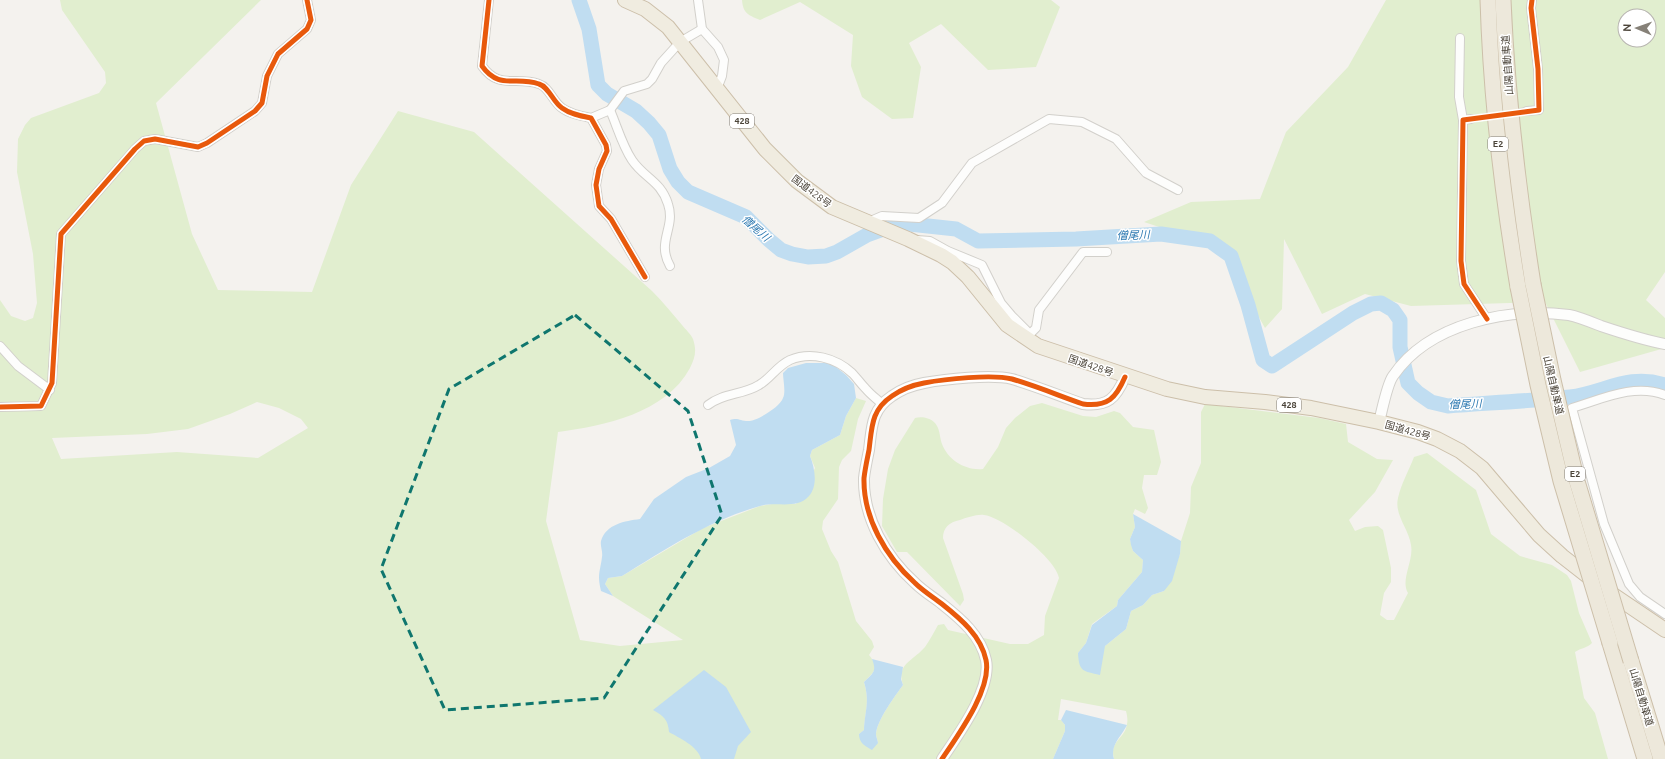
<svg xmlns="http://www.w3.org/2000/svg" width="1665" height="759" font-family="Ubuntu,'Noto Sans JP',sans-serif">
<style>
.green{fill:#e1eecf;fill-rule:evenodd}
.water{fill:#c0ddf1}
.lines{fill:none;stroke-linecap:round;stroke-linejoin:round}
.river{stroke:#c0ddf1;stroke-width:15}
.minor-tunnel{stroke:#d2cfca;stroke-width:8;stroke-dasharray:8 4;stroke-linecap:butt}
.minor-casing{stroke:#d2d0cb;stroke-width:10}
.tertiary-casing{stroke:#d2d0cb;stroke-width:12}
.trunk-casing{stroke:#ccbfa9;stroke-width:16}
.motorway-casing{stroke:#ccbfa9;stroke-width:17}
.minor{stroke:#fdfdfc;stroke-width:8}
.tertiary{stroke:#fdfdfc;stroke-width:10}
.trunk{stroke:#f0ece0;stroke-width:14}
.motorway{stroke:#ede8db;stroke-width:15}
.motorway-bridge-casing{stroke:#ccbfa9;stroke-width:17;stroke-linecap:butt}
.motorway-bridge{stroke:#ede8db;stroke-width:15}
.cycleway-casing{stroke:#fff;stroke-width:8}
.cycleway{stroke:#e8590c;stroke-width:5}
.marked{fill:none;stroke:#0f766e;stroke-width:3;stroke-dasharray:8 5;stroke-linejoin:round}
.labels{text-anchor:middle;stroke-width:3;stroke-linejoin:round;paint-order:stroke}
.shield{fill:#fff;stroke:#817c74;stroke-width:1}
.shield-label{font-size:9px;font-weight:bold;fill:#4b4439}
.street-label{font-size:10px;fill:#4b4439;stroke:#fff}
.water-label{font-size:11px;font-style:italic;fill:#2e7ab2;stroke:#fff}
</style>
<rect width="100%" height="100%" fill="#f4f2ee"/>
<g class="green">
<path d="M60 0H261L156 103 192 234 218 290 312 292 351 185 398 111 474 132 652 291C663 302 672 313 682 325 685 329 691 334 693 339 697 351 695 358 690 368 666 413 604 426 558 432L546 521 580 640 620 646 683 640 613 596 605 584 608 578 622 576 703 528 760 506 777 503 796 504 815 468 810 456 812 450 840 435 846 416 856 398 866 401 858 419 851 451 842 460 839 467 838 499 823 521 822 529 831 551 838 562 856 621 872 641 874 647 869 655C880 668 874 672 864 682 870 702 865 710 864 730L859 734 878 743C878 741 876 737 876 734 877 720 895 696 903 685 896 664 913 661 925 647 930 640 934 632 938 625L944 624 948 630 1010 644H1028L1044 635 1045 616 1059 578C1056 559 1003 517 984 515 977 514 966 518 960 520 949 522 943 528 943 538L963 594 964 600 960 606 907 552H897L882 526 883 499 888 469 895 450 915 418C922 416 933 418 937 426 940 431 940 439 942 444 948 460 966 471 983 469L998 447 1006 428 1015 418 1030 406 1042 403 1083 416 1096 417 1114 411 1120 413 1133 427 1154 430 1161 462 1157 475H1144L1142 488 1148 508 1145 514 1135 509 1133 514 1135 527 1130 539 1133 551 1143 560 1142 572 1118 600 1117 606 1092 624 1086 643 1078 653 1105 646 1126 629 1131 611 1143 605 1152 595 1164 591 1180 554 1181 541 1190 513 1191 487 1201 463V412L1205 404 1319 418 1346 424 1348 442 1377 459 1393 460 1375 492 1349 520 1355 531 1365 527 1378 526 1383 530 1391 568V582L1384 593 1380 615 1387 620H1394L1408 593C1400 580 1414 561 1411 545 1409 529 1394 515 1398 498 1401 484 1409 470 1414 457L1427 453 1476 490 1491 534 1520 556 1552 565 1567 575 1571 581 1579 613 1592 643C1587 648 1581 648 1575 652L1584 698 1595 713 1608 759H1114C1109 741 1125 739 1127 724 1128 720 1127 715 1126 711L1061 699 1058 720H1061L1065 725V731L1053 759H0V300L11 316 25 321 33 318 37 303 33 254 17 172 18 139 25 125 31 118 99 93 106 83 105 72 62 10ZM257 402 279 408 301 419 308 428 258 458 177 452 61 459 52 438 147 434 188 429 230 414Z"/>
<path d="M742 0H1051L1060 7 1036 67 988 70 941 24 909 43 921 67 913 118 892 119 862 97 851 66 853 35 800 2 760 20C748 15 743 13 742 0Z"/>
<path d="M1386 0H1665V272L1646 300 1665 318V348L1580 372 1545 302 1411 306 1365 294 1322 314 1284 239 1282 309 1265 328 1220 247 1144 222 1191 202 1260 199 1286 132 1348 67ZM1625 16H1649V40H1625Z"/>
</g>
<g class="water">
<path d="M806 363H831L846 375 854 384 856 398 846 416 840 435 812 450 810 456C815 468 818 486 809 496 797 510 776 501 760 506 710 520 666 549 622 576L608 578 605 584 613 596 601 591C597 575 600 572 602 557 603 551 600 546 601 541 606 524 625 521 640 519L654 499 686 477 709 468 730 456 736 445 730 420C738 417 740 421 748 421 757 421 780 407 783 398 786 392 783 380 783 373L788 368Z"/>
<path d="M1133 514 1181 541 1180 554 1172 581 1164 591 1152 595 1143 605 1131 611 1126 629 1105 646 1100 675C1083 671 1079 672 1078 653L1086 643 1092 625 1117 606 1118 600 1142 572 1143 560 1133 551 1131 545 1130 539 1135 527Z"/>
<path d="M872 659 903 667 901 679 903 685C895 696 877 720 876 734 876 737 878 741 878 743L872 750C865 746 859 743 859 734L864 730C865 710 870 702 864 682 873 673 877 672 872 659Z"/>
<path d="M704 670 726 687 751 732 738 746 734 759H701C698 746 679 738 669 732 668 720 664 716 653 710Z"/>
<path d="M1066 710 1127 725C1121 737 1110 745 1114 759H1053L1065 731V725L1061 720Z"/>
</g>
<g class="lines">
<path class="river" d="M579 0 589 29 598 85 607 94 636 111 649 123 659 135 670 169 678 182 688 192 746 217 769 240 781 250 792 254 808 257 826 256 837 252 867 235 900 223 956 229 978 241 1076 239 1161 234 1210 241 1231 256 1248 305 1263 360 1272 366 1353 313 1371 304 1381 303 1393 310 1400 320V347L1408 383 1418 393 1431 402 1448 406C1488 403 1529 401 1570 397 1604 393 1628 373 1665 385"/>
<polyline class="minor-tunnel" points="1471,119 1527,111"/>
<defs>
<g id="minor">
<path d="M489 0 482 66C499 90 516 76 539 84 549 87 553 102 562 108 570 114 581 116 591 118L606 145 607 151 599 169 596 185 599 206 611 219 645 277"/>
<polyline points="698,0 702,29 718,47 724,60 722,76 717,89"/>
<polyline points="1460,38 1459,97 1463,120"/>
<path d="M610 110C617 126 622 145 632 160 644 178 661 181 668 204 676 228 656 241 670 266"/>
<polyline points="1527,111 1539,110 1538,69 1531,8 1532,0"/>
<polyline points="591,118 610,110 624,91 647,84 652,79 661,63 680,42 702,29"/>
<polyline points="1471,119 1463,120 1461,261 1464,284 1487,319"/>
<polyline points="868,222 882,216 919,218 942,203 972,163 1049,119 1082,122 1116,139 1146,173 1178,190"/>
<polyline points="917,240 930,241 948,251 982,265 1001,303 1012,316 1030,334"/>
<polyline points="1026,338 1036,328 1039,310 1083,252 1107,252"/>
<polyline points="0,346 18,366 50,390"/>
<path d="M1665 395C1634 383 1602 399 1572 408L1604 524 1629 584 1640 597 1665 614"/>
<path d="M708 405C723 393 743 395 759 385 770 379 777 366 790 360 811 351 836 358 852 373 857 378 861 384 866 389 871 395 877 399 882 404"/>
<polyline points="0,407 41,406 52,383 61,234 135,149 144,141 155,139 198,147 207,143 255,111 262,103 267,76 278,54 307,29 311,20 307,0"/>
</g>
<g id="tertiary">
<path d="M1379 422C1382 411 1387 384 1393 376 1429 323 1509 307 1569 315 1579 317 1591 322 1601 326 1622 333 1643 340 1665 344"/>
<path d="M942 759C958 735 992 689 986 660 981 636 961 619 942 604 933 597 923 591 915 583 886 557 863 518 864 478 865 469 867 460 869 450 872 427 871 410 892 396 902 389 913 385 924 383 945 379 992 374 1012 379 1036 386 1060 396 1083 404 1108 407 1116 398 1125 377"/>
</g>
<polyline id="trunk" points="625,0 645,9 668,27 765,149 797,181 832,207 908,239 941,255 952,262 968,277 1007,325 1038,346 1167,389 1205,397 1265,402 1311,408 1379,422 1418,432 1437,439 1460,451 1482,468 1539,535 1562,556 1603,588 1665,630"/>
<g id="motorway">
<path d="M1488 0C1491 97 1502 192 1518 287"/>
<path d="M1503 0C1507 96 1518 189 1533 284"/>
<polyline points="1610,643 1645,759"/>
<polyline points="1631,661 1661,759"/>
</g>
</defs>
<use href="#minor" class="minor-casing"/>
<use href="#tertiary" class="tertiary-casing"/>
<use href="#trunk" class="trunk-casing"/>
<use href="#motorway" class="motorway-casing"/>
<use href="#minor" class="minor"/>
<use href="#tertiary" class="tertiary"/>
<use href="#trunk" class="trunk"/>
<use href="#motorway" class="motorway"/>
<defs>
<g id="motorway-bridge">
<polyline points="1533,284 1553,380 1576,478 1631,661"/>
<polyline points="1518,287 1538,385 1561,481 1610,643"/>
</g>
</defs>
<use href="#motorway-bridge" class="motorway-bridge-casing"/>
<use href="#motorway-bridge" class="motorway-bridge"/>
<defs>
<g id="cycleway">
<path d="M489 0 482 66C499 90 516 76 539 84 549 87 553 102 562 108 570 114 581 116 591 118L606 145 607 151 599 169 596 185 599 206 611 219 645 277"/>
<polyline points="1487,319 1464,284 1461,261 1463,120 1539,110 1538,69 1531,8 1532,0"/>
<polyline points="0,407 41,406 52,383 61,234 135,149 144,141 155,139 198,147 207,143 255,111 262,103 267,76 278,54 307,29 311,20 307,0"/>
<path d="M942 759C958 735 992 689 986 660 981 636 961 619 942 604 933 597 923 591 915 583 886 557 863 518 864 478 865 469 867 460 869 450 872 427 871 410 892 396 902 389 913 385 924 383 945 379 992 374 1012 379 1036 386 1060 396 1083 404 1108 407 1116 398 1125 377"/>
</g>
</defs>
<use href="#cycleway" class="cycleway-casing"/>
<use href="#cycleway" class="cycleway"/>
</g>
<path class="marked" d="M575 315 688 411 722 515 604 698 445 710 381 569 449 389Z"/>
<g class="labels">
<g class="shield">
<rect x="730" y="114" width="24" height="14" rx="3"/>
<rect x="1488" y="137" width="20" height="14" rx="3"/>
<rect x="1277" y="398" width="24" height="14" rx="3"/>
<rect x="1565" y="467" width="20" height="14" rx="3"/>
</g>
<g class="shield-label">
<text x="742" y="124">428</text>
<text x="1498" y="147">E2</text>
<text x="1289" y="408">428</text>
<text x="1575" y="477">E2</text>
</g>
<g class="street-label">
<text transform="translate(1507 65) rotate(-94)" y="4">山陽自動車道</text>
<text transform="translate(812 191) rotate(37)" y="4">国道428号</text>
<text transform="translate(1091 365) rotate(19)" y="4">国道428号</text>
<text transform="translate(1554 385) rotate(77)" y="4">山陽自動車道</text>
<text transform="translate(1408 430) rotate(16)" y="4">国道428号</text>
<text transform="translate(1642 697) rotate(73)" y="4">山陽自動車道</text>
</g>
<g class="water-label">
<text transform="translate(756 228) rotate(41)" y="4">僧尾川</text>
<text transform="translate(1133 235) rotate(-2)" y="4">僧尾川</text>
<text transform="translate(1465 404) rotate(-2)" y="4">僧尾川</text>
</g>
</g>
<g transform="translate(1637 28) rotate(272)"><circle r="19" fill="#ffffff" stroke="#b7b4b0"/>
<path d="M0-3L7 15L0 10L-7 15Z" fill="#868178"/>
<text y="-6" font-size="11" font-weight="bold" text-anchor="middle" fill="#4b4439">N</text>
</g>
</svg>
